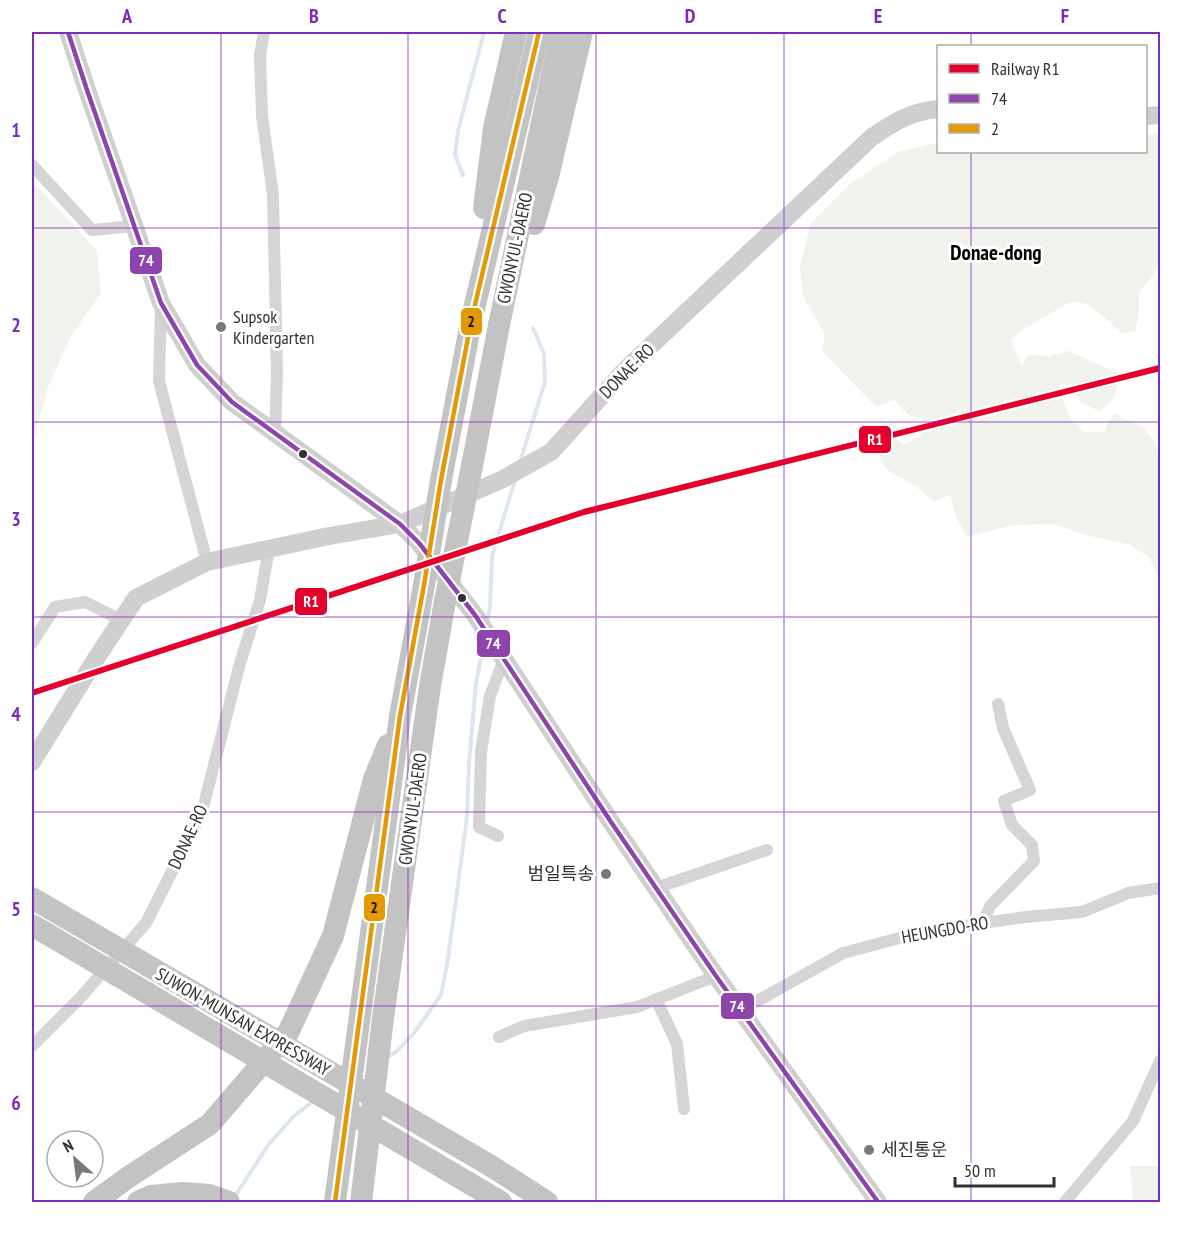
<svg xmlns="http://www.w3.org/2000/svg" width="1192" height="1234" font-family="'PT Sans Narrow','Noto Sans KR',sans-serif">
<style>
.green{fill:#eff3ec}
.lines{fill:none;stroke-linecap:round;stroke-linejoin:round}
.stream{stroke:#dde6f0;stroke-width:4}
.street{stroke:#d5d5d5;stroke-width:12}
.secondary{stroke:#cfcfcf;stroke-width:18}
.highway{stroke:#c3c3c3;stroke-width:22}
.highway-bridge{stroke:#c3c3c3;stroke-width:22}
.bus-1-casing{stroke:#fff;stroke-width:9}
.bus-2-casing{stroke:#fff;stroke-width:9}
.bus-1{stroke:#8e44ad;stroke-width:4.5}
.bus-2{stroke:#e39a05;stroke-width:4.5}
.rail-1-casing{stroke:#fff;stroke-width:10}
.rail-1{stroke:#e4002b;stroke-width:6}
.grid{fill:none;stroke:#7b2cbf;stroke-width:1.5;stroke-opacity:0.55}
.poi-dot{fill:#797979;stroke:#fff;stroke-width:2}
.bus-dot{fill:#313131;stroke:#fff;stroke-width:2}
.labels{text-anchor:middle;stroke-width:6;stroke-linejoin:round;paint-order:stroke}
.street-label{font-size:18px;fill:#313131;stroke:#fff}
.poi-label{font-size:18px;fill:#313131;stroke:#fff;text-anchor:start}
.quarter-label{font-size:21px;font-weight:bold;fill:#000;stroke:#fff}
.line-badge{stroke:#fff;stroke-width:2}
.badge-label{font-size:16px;text-anchor:middle;font-weight:bold;fill:#fff}
.pale-badge-label{font-size:16px;text-anchor:middle;font-weight:bold;fill:#111}
.neatline{fill:none;stroke:#7b2cbf;stroke-width:2}
.grid-label{font-size:20px;text-anchor:middle;font-weight:bold;fill:#7b2cbf}
</style>
<rect width="100%" height="100%" fill="#fff"/>
<g class="green">
<path d="M1160 133V265L1139 293V316L1135 331 1121 333 1102 315 1085 303 1070 302 1021 331 1011 340 1022 366 1027 355 1048 356 1069 351 1117 373C1118 393 1116 400 1099 411L1079 401 1072 389 1065 384 1059 386 1060 393 1070 418 1084 432H1105L1107 425 1114 414 1143 427 1157 445 1160 461V581L1149 557 1129 544 1090 536 1052 524 1012 525 967 537 957 519 950 495 934 501 915 486 886 469 876 449 877 426 904 445 921 435 924 420 908 415 894 400 876 407 822 351 825 335 803 297 800 267 811 223 851 183 900 151 938 143V152H1146V134Z"/>
<polygon points="32,181 97,251 101,293 71,336 47,389 32,448"/>
<polygon points="1130,1166 1160,1166 1160,1202 1133,1202"/>
</g>
<g class="lines">
<g class="stream">
<polyline points="463,175 455,155 458,131 484,32"/>
<polyline points="520,462 545,382 544,354 533,328"/>
<polyline points="487,622 490,607 492,556 515,480"/>
<polyline points="387,1057 397,1051 414,1033 441,995 448,959 467,817 469,763 476,683 484,642"/>
<polyline points="235,1196 269,1144 293,1117 313,1101"/>
</g>
<g class="street">
<polyline points="264,32 260,55 262,116 273,195 277,373 275,433"/>
<polyline points="32,165 92,230 133,226"/>
<polyline points="161,304 159,381 207,562"/>
<polyline points="32,643 55,607 85,602 121,620"/>
<polyline points="498,836 479,827 481,752 490,696 504,659"/>
<polyline points="656,888 767,850"/>
<polyline points="983,923 990,906 1034,861 1032,845 1012,825 1004,801 1030,790 1003,728 998,704"/>
<polyline points="656,999 677,1044 684,1109"/>
<polyline points="741,1010 843,953 922,932 1025,917 1082,912 1128,893 1160,888"/>
<polyline points="499,1037 524,1026 637,1007 716,976"/>
<polyline points="32,1046 80,998 146,923 202,812 240,663 260,600 269,548"/>
<polyline points="1065,1202 1133,1121 1160,1061"/>
</g>
<g class="secondary">
<polyline points="68,32 87,90 161,303 197,365 232,402 400,524 419,543 475,615 611,822 716,976 878,1202"/>
<polyline points="1146,116 1160,115"/>
<path d="M32 762 97 657 136 598 207 562 329 536 400 524 501 480 551 452 625 370 872 137C894 122 912 111 938 109"/>
</g>
<g class="highway">
<polyline points="484,208 494,128 516,32"/>
<polyline points="534,224 548,177 582,32"/>
<polyline points="472,466 500,320 561,32"/>
<polyline points="441,480 471,322 539,32"/>
<polyline points="491,1166 547,1202"/>
<polyline points="94,1202 130,1176 210,1124 288,1033 333,936 374,779 388,745"/>
<polyline points="138,1202 151,1196 183,1193 209,1195 229,1202"/>
<polyline points="335,1202 400,716 424,585"/>
<polyline points="361,1202 383,1018 430,686 445,601"/>
</g>
<g class="highway-bridge">
<polyline points="424,585 441,480"/>
<polyline points="445,601 472,466"/>
<polyline points="32,898 491,1166"/>
<polyline points="32,925 501,1202"/>
</g>
<defs>
<polyline id="bus-1" points="68,32 87,90 161,303 197,365 232,402 400,524 419,543 475,615 611,822 716,976 878,1202"/>
<polyline id="bus-2" points="335,1202 400,716 424,585 441,480 471,322 539,32"/>
</defs>
<use href="#bus-1" class="bus-1-casing"/>
<use href="#bus-2" class="bus-2-casing"/>
<use href="#bus-1" class="bus-1"/>
<use href="#bus-2" class="bus-2"/>
<defs>
<polyline id="rail-1" points="32,693 584,512 1160,368"/>
</defs>
<use href="#rail-1" class="rail-1-casing"/>
<use href="#rail-1" class="rail-1"/>
</g>
<path class="grid" d="M221 32V1202M408 32V1202M596 32V1202M784 32V1202M971 32V46M971 152V1202M32 228H1160M32 422H1160M32 617H1160M32 812H1160M32 1006H1160"/>
<g class="poi-dot">
<circle cx="221" cy="327" r="6"/>
<circle cx="606" cy="874" r="6"/>
<circle cx="869" cy="1150" r="6"/>
</g>
<g class="bus-dot">
<circle cx="303" cy="454" r="5"/>
<circle cx="462" cy="598" r="5"/>
</g>
<g class="labels">
<g class="street-label">
<text transform="translate(515 248) rotate(-78)" y="6">GWONYUL-DAERO</text>
<text transform="translate(627 371) rotate(-45)" y="6">DONAE-RO</text>
<text transform="translate(413 809) rotate(-82)" y="6">GWONYUL-DAERO</text>
<text transform="translate(188 837) rotate(-65)" y="6">DONAE-RO</text>
<text transform="translate(945 930) rotate(-10)" y="6">HEUNGDO-RO</text>
<text transform="translate(243 1022) rotate(30)" y="6">SUWON-MUNSAN EXPRESSWAY</text>
</g>
<g class="poi-label">
<text x="233" y="323">Supsok<tspan x="233" dy="21">Kindergarten</tspan></text>
<text x="594" y="880" text-anchor="end">범일특송</text>
<text x="881" y="1156">세진통운</text>
</g>
<g class="quarter-label">
<text x="996" y="260">Donae-dong</text>
</g>
</g>
<g class="line-badge">
<rect x="129" y="246" width="34" height="29" rx="6" fill="#8e44ad"/>
<rect x="460" y="307" width="23" height="29" rx="6" fill="#e39a05"/>
<rect x="858" y="425" width="34" height="29" rx="6" fill="#e4002b"/>
<rect x="294" y="587" width="34" height="29" rx="6" fill="#e4002b"/>
<rect x="476" y="629" width="35" height="29" rx="6" fill="#8e44ad"/>
<rect x="363" y="893" width="23" height="29" rx="6" fill="#e39a05"/>
<rect x="720" y="992" width="35" height="28" rx="6" fill="#8e44ad"/>
</g>
<g class="badge-label">
<text x="146" y="266">74</text>
<text x="875" y="445">R1</text>
<text x="311" y="607">R1</text>
<text x="493" y="649">74</text>
<text x="737" y="1012">74</text>
</g>
<g class="pale-badge-label">
<text x="471" y="327">2</text>
<text x="374" y="913">2</text>
</g>
<rect width="1192" height="1234" fill="none" stroke="#ffffff" stroke-width="66"/>
<rect x="937" y="45" width="210" height="108" fill="#ffffff" stroke="#adadad" stroke-width="1.5"/>
<rect x="949" y="64" width="30" height="9" fill="#e4002b" stroke="#adadad" stroke-width="1.5"/>
<text x="991" y="75" font-size="18" fill="#313131">Railway R1</text>
<rect x="949" y="94" width="30" height="9" fill="#8e44ad" stroke="#adadad" stroke-width="1.5"/>
<text x="991" y="105" font-size="18" fill="#313131">74</text>
<rect x="949" y="124" width="30" height="9" fill="#e39a05" stroke="#adadad" stroke-width="1.5"/>
<text x="991" y="135" font-size="18" fill="#313131">2</text>
<g transform="translate(75 1159) rotate(332)"><circle r="28" fill="#ffffff" stroke="#adadad" stroke-width="1.5"/>
<path d="M0-4.5L10 22L0 15L-10 22Z" fill="#797979"/>
<text y="-9" font-size="16" font-weight="bold" text-anchor="middle" fill="#313131">N</text>
</g>
<path d="M955 1177v9h99v-9" fill="none" stroke="#313131" stroke-width="3"/>
<text x="964" y="1177" font-size="18" fill="#313131" stroke="#ffffff" stroke-width="4.5" paint-order="stroke">50 m</text>
<rect x="33" y="33" width="1126" height="1168" class="neatline"/>
<g class="grid-label">
<text x="127" y="23">A</text>
<text x="314" y="23">B</text>
<text x="502" y="23">C</text>
<text x="690" y="23">D</text>
<text x="878" y="23">E</text>
<text x="1065" y="23">F</text>
<text x="16" y="137">1</text>
<text x="16" y="332">2</text>
<text x="16" y="526">3</text>
<text x="16" y="721">4</text>
<text x="16" y="916">5</text>
<text x="16" y="1110">6</text>
</g>
</svg>
